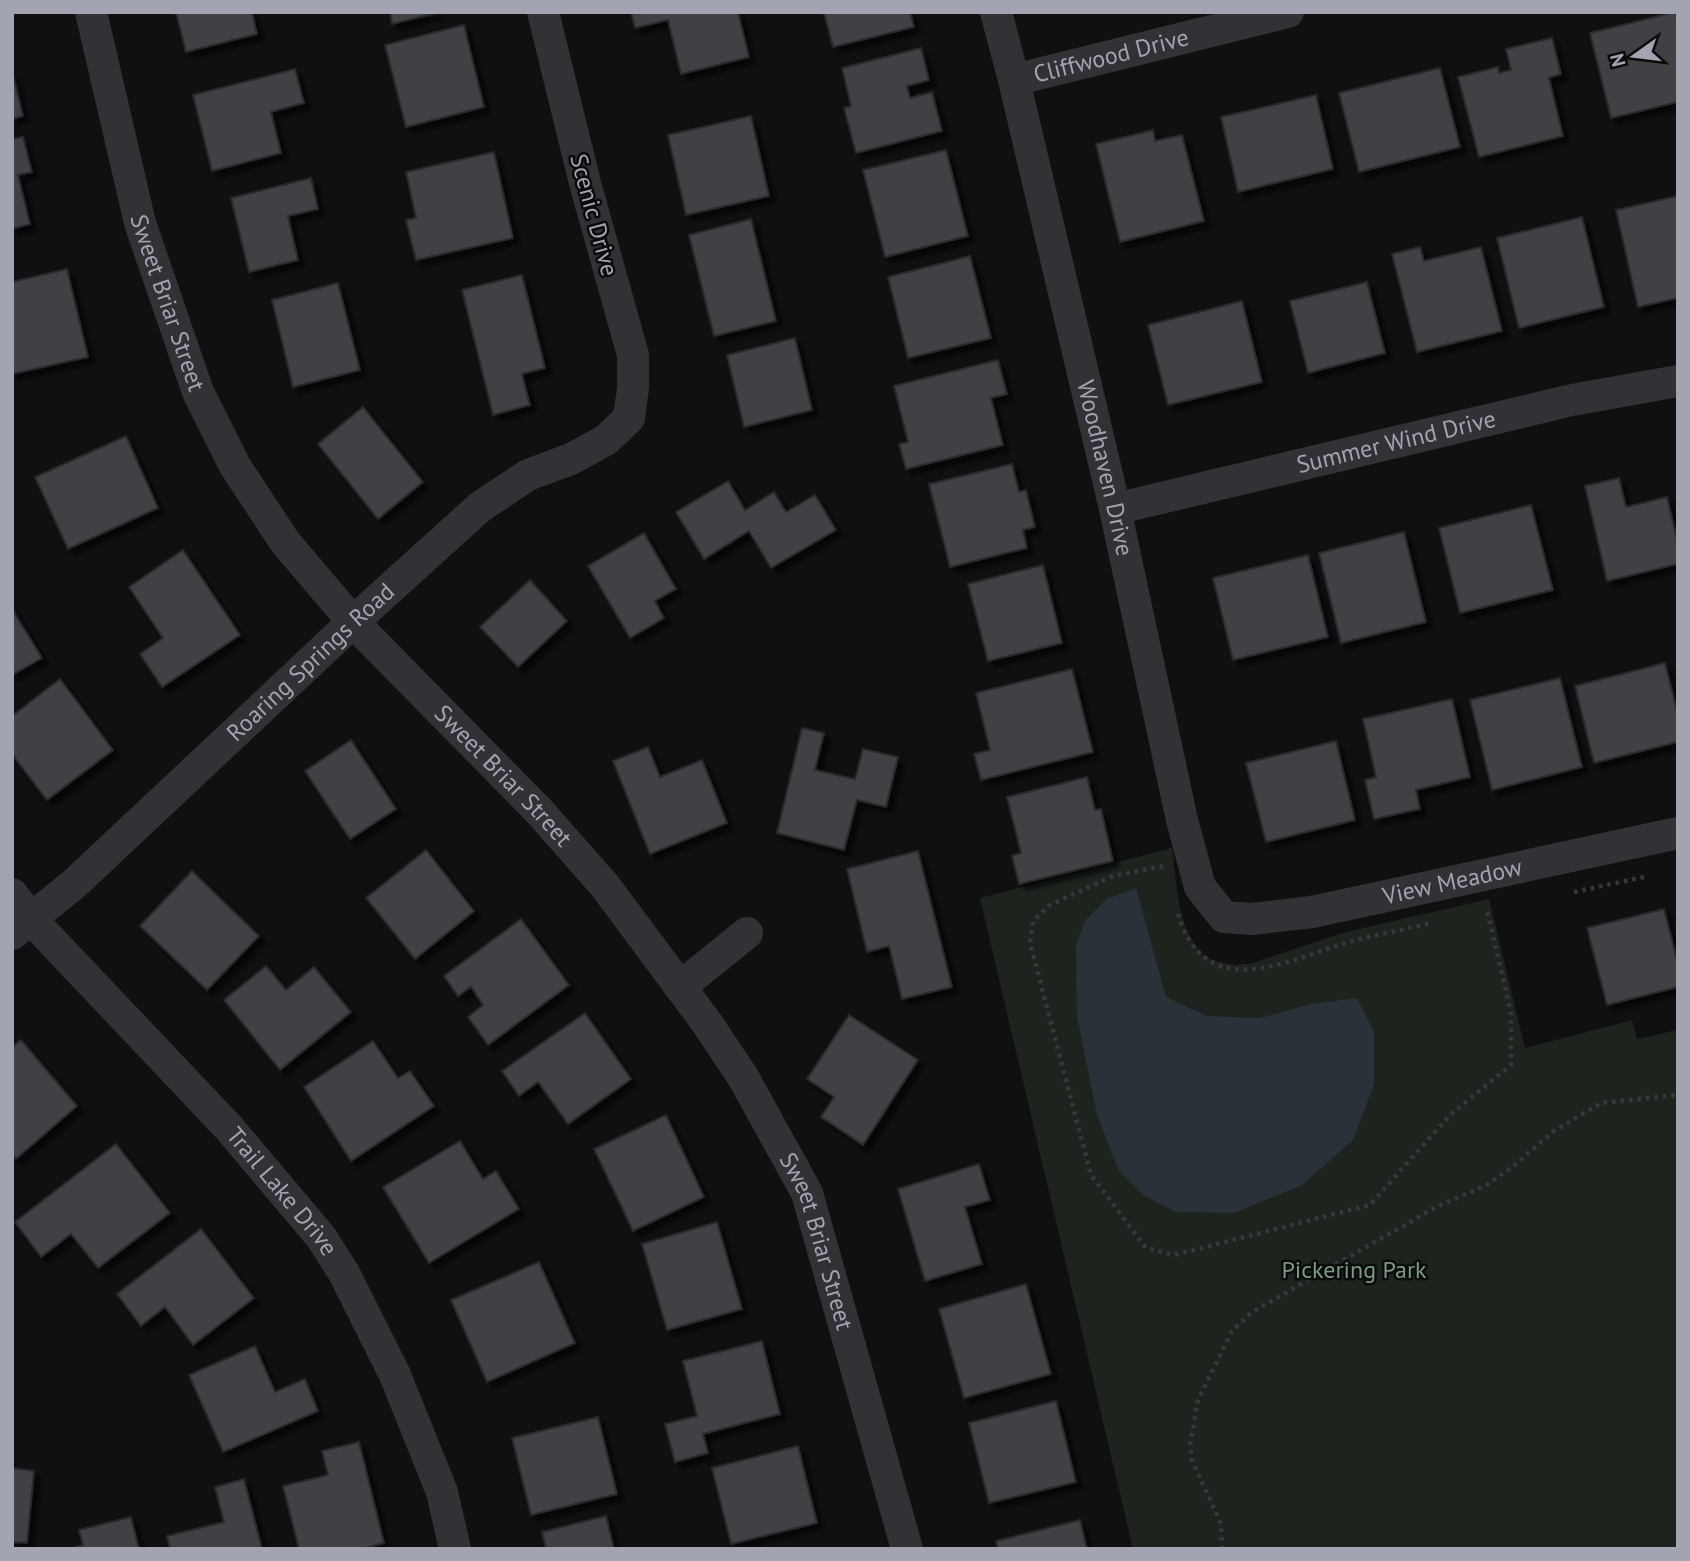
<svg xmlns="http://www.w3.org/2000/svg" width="1690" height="1561" font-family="'PT Sans',sans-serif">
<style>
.green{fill:#1d241e}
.water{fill:#2a3139}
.building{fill:#3f4044;stroke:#2b2a2d;stroke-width:2;filter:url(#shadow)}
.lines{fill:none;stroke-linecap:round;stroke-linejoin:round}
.path{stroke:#37383d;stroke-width:4.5;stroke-dasharray:3.5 5;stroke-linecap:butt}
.street{stroke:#313136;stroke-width:32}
.labels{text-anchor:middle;stroke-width:5;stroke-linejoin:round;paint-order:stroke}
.street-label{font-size:24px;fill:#a2a5b1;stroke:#0b0b0c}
.park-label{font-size:24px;fill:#7a9b81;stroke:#0b0b0c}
</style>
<defs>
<filter id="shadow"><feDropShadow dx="6" dy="6" stdDeviation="2" flood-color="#0009"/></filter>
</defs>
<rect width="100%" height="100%" fill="#101011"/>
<path class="green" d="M1172 848C1179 899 1178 976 1252 963L1346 932 1489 899 1525 1048 1632 1020 1637 1039 1678 1030V1549H1133L980 898Z"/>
<polygon class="water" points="1136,888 1166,997 1207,1016 1260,1018 1311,1004 1357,998 1374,1032 1374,1084 1353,1140 1302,1185 1234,1213 1175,1212 1143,1195 1119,1171 1097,1115 1077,1016 1076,946 1085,921 1107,899"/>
<g class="building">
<polygon points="176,12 252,12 257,34 186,52"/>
<polygon points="390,12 440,12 392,24"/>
<polygon points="631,12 738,12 749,57 681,74 668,20 635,28"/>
<polygon points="824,12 910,12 914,27 833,47"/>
<polygon points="1675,12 1678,21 1678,102 1611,118 1590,33"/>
<polygon points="464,25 484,107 406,127 385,45"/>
<polygon points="1552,38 1561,74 1549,78 1563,136 1479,157 1458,77 1498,67 1499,73 1511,70 1506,49"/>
<polygon points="921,48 929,80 907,86 910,98 932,92 942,131 856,153 844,108 851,106 842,68"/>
<polygon points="1440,68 1460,147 1359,172 1339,93"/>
<polygon points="295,69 304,103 271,112 281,153 212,171 193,95"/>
<polygon points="12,71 23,116 12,119"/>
<polygon points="1316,95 1333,169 1238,192 1221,117"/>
<polygon points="751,116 769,196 686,215 668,135"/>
<polygon points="1153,130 1155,141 1182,135 1204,221 1120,242 1096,144"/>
<polygon points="23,137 32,172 18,175 30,224 12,229 12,139"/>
<polygon points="946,150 968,236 885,257 863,170"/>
<polygon points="494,152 513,238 416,260 406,220 416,218 406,172"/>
<polygon points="311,178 318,209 288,216 298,260 249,272 231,198"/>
<polygon points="1678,196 1678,298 1638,307 1616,210"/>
<polygon points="1582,217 1604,307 1519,328 1497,238"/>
<polygon points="751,219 776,321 714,336 689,235"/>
<polygon points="1420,247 1424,261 1481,247 1502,331 1417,352 1392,254"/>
<polygon points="970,256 991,338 908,358 888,277"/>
<polygon points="67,269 88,357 12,374 12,282"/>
<polygon points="522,275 545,368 522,374 530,405 493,415 462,290"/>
<polygon points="1367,282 1385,353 1308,373 1290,301"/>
<polygon points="338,283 360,370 293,387 272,300"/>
<polygon points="1242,301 1262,382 1168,405 1148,325"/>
<polygon points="795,338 812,410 744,427 727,355"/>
<polygon points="998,360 1007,394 991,398 1003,445 906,469 899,444 908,442 894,386"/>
<polygon points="363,407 423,482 378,519 318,444"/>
<polygon points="126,436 158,508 68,549 35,477"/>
<polygon points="1012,464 1019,492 1026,490 1035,527 1023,530 1027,548 950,567 929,484"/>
<polygon points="1619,478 1626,507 1667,497 1678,544 1678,564 1607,581 1585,486"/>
<polygon points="728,481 745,510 774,492 786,512 815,495 836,530 771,568 749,531 704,559 676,512"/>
<polygon points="1531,505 1553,590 1460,613 1439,528"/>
<polygon points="1404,532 1426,622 1341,643 1319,553"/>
<polygon points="644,533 676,589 655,601 664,618 630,638 588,566"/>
<polygon points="183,550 240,635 162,687 140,654 163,638 129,587"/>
<polygon points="1308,555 1328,637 1233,660 1213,578"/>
<polygon points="1043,565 1062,643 988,661 968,584"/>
<polygon points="530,580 567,621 518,667 480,627"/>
<polygon points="12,609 42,658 12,675"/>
<polygon points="1665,663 1678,715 1678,742 1594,763 1575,686"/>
<polygon points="1072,669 1093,752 981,780 974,754 990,750 976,693"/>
<polygon points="1560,678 1582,767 1492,790 1470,700"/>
<polygon points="60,679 113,750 47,800 12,754 12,716"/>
<polygon points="1452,699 1470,777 1416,790 1420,809 1374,819 1365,780 1376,777 1363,719"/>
<polygon points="802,728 824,733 815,770 855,779 863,749 898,757 886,807 857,800 844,850 777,833"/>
<polygon points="351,740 396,809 350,839 305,771"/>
<polygon points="1336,741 1355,820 1266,842 1246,763"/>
<polygon points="648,747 660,777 702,760 727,823 650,854 613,761"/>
<polygon points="1087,777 1095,810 1101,809 1113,861 1019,884 1012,856 1021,853 1007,797"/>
<polygon points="426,850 474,911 415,959 366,898"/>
<polygon points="918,851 952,987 902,999 889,946 867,952 847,869"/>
<polygon points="192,871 259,936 207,990 140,926"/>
<polygon points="1664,909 1678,964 1678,987 1607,1005 1587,928"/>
<polygon points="521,919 569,985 488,1045 468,1017 483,1005 471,987 458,996 444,976"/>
<polygon points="266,966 286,990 314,967 351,1012 280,1070 224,1000"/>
<polygon points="585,1013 631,1079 568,1124 538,1082 519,1096 502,1071"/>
<polygon points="849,1015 918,1060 863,1145 821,1117 834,1097 807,1079"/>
<polygon points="21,1040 77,1106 16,1159 12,1155 12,1047"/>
<polygon points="373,1041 398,1078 410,1071 434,1106 351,1161 304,1087"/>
<polygon points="666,1115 704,1197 633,1231 594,1149"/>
<polygon points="460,1141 483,1179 496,1171 519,1209 429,1263 383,1187"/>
<polygon points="116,1144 170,1213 98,1268 71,1234 41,1257 15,1222"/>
<polygon points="979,1164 990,1200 965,1207 982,1264 925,1281 898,1189"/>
<polygon points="717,1222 742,1309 667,1330 642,1244"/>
<polygon points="201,1229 254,1298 193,1345 165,1307 141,1326 117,1294"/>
<polygon points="539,1262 575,1343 487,1382 451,1300"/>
<polygon points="1026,1284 1051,1374 964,1398 939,1309"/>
<polygon points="762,1341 780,1414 703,1434 708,1453 675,1462 665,1424 697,1416 683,1361"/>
<polygon points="255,1346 275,1392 305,1379 318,1411 223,1452 189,1375"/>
<polygon points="1056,1401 1076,1482 989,1503 969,1423"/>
<polygon points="598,1417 617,1494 531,1515 512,1438"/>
<polygon points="359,1442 384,1543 362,1549 299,1549 283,1486 328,1475 322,1451"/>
<polygon points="798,1446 817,1523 731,1544 712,1468"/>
<polygon points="12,1468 34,1471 27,1543 12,1542"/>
<polygon points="244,1479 262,1549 170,1549 167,1536 224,1522 215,1487"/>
<polygon points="606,1516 614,1549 546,1549 542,1532"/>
<polygon points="131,1517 139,1549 69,1549 83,1545 79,1530"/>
<polygon points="1080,1520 1087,1549 998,1549 996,1541"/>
</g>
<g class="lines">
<g class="path">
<polyline points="1163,866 1113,876 1050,905 1033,921 1030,943 1091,1175 1146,1248 1174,1255 1370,1205 1450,1115 1511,1065 1511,1013 1487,910"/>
<polyline points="1574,892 1644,877"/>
<path d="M1178 914C1205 1005 1286 961 1348 942 1376 935 1404 929 1432 923"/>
<polyline points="1222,1549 1221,1524 1192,1460 1190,1446 1198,1400 1232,1331 1252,1312 1438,1206 1485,1186 1511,1168 1554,1131 1601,1103 1678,1095"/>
</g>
<g class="street">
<path id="s1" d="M91 12 140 223 198 392 235 466 285 542 353 622 539 811 605 886 707 1023 743 1077 807 1193 907 1549"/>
<path id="s2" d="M996 12 1014 80 1115 509 1182 820 1200 887 1224 917 1252 919 1312 912 1678 833"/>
<path id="s3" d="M1014 80 1288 12"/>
<path id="s4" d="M1115 509 1572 400 1678 381"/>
<path id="s5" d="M12 894 31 919 229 1128 321 1237 344 1273 395 1375 442 1492 455 1549"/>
<path id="s6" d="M12 934 74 884 353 622 480 507 528 475 571 459 606 440 629 418 633 388V355L585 183 543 12"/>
<polyline points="680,987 747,933"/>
</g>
</g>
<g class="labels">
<g class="street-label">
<text dy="8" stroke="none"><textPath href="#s3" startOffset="100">Cliffwood Drive</textPath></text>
<text transform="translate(594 215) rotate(75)" y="8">Scenic Drive</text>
<text dy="8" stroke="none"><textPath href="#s1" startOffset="301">Sweet Briar Street</textPath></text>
<text dy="8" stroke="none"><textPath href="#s4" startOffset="289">Summer Wind Drive</textPath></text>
<text dy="8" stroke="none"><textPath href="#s2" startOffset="469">Woodhaven Drive</textPath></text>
<text dy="8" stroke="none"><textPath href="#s6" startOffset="404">Roaring Springs Road</textPath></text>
<text dy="8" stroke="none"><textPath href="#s1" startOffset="889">Sweet Briar Street</textPath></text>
<text dy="8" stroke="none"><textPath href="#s2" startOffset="1169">View Meadow</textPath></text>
<text dy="8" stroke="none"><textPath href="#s5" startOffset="402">Trail Lake Drive</textPath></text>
<text dy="8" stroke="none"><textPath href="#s1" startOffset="1456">Sweet Briar Street</textPath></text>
</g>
<g class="park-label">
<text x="1354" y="1278">Pickering Park</text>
</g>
</g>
<rect width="1690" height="1561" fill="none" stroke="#a2a5b1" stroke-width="28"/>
<g transform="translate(1634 56) rotate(256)" stroke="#0b0b0c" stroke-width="5" paint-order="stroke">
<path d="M0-5L12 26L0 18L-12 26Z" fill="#a2a5b1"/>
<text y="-10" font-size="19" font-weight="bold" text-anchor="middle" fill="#a2a5b1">N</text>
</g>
</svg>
